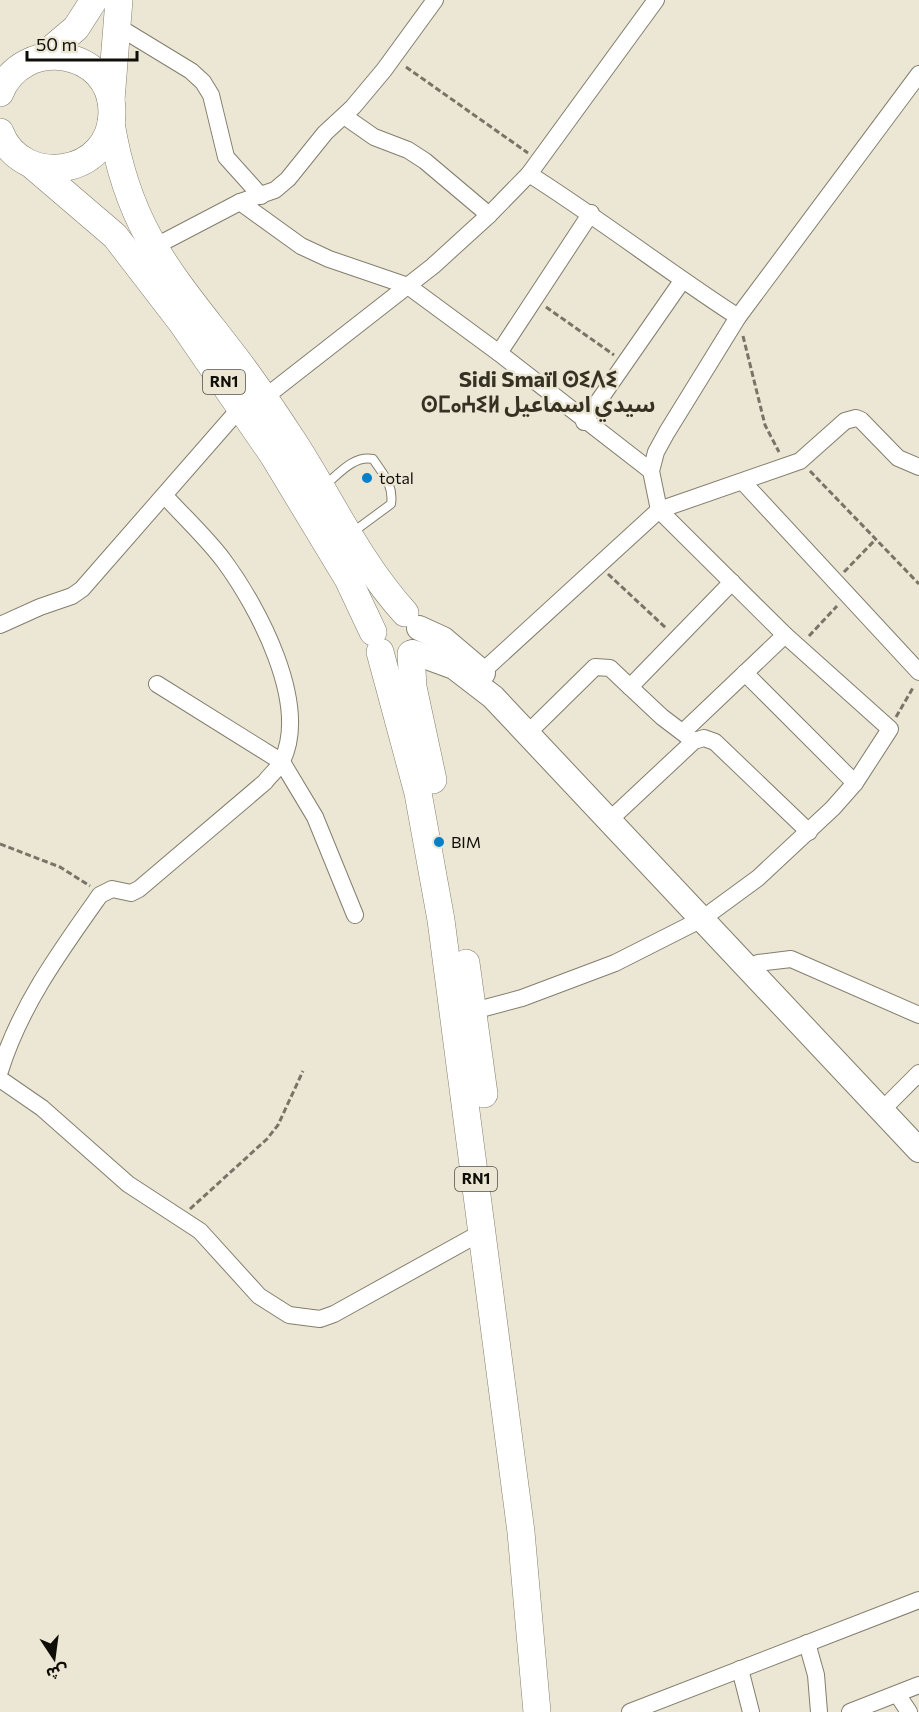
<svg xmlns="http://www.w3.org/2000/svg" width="919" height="1712" font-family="Commissioner,'Noto Sans Arabic','Noto Sans Tifinagh',sans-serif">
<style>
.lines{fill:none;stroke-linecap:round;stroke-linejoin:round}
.lane-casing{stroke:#837e6d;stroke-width:10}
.street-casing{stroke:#837e6d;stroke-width:18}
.secondary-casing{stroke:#837e6d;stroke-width:26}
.primary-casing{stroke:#837e6d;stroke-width:28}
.path{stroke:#787568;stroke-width:3;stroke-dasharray:6 3;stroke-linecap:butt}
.lane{stroke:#fff;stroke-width:8}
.street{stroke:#fff;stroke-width:16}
.secondary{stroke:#fff;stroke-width:24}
.primary{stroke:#fff;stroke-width:27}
.poi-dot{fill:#0380c9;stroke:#ece7d4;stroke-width:2}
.labels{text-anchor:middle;stroke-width:5;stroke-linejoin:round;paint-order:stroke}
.shield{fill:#ece7d4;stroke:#514e44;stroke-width:1.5}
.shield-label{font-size:15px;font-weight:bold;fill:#0f0d07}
.poi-label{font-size:16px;fill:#0f0d07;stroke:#ece7d4;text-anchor:start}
.district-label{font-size:22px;font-weight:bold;fill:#363223;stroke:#ece7d4}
</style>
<rect width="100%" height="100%" fill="#ece7d4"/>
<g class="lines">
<defs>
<path id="lane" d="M324 486C338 475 353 455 373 459 383 474 394 485 391 504L353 532"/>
<g id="street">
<polyline points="117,26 191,71 203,82 211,95 226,157 261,196"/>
<polyline points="344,116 374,137 408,150 425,161 489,215"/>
<path d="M529 174C600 219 667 271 738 317"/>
<polyline points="240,202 301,246 329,259 408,286 499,353"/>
<polyline points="591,213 499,353 651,471"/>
<polyline points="152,248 240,202 275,190 288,179 325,133 353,107 384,70 435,0"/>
<polyline points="264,398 433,266 489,215 529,174 656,0"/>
<polyline points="584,422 682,281"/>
<polyline points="743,482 919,672"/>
<polyline points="0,625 40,607 72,596 82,589 241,407"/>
<polyline points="482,672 659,510 800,461 845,421 856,418 861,420 898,458 919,467"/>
<polyline points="745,673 855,783"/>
<polyline points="157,684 282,762 315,817 355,915"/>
<polyline points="630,687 662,717 691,739"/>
<polyline points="535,726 595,667 610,668 630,687 732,582"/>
<polyline points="683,732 785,635"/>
<polyline points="617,813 694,741 704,738 715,742 809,832"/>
<polyline points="758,963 791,959 919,1015"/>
<polyline points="466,1013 522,998 615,963 702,919 758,878 833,808 855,783 890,729 785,635 659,510 651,471 656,452 667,432 738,317 919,74"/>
<path d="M0 1071C20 1006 61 950 100 895L112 889 131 893 139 889 265 782C270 775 279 768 282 761 310 704 258 607 224 561 207 538 185 518 166 497"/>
<polyline points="0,1079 42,1108 128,1184 200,1231 259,1296 289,1315 320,1319 334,1314 482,1232"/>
<polyline points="889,1103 919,1073"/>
<polyline points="807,1643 816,1675 819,1712"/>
<polyline points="740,1669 751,1712"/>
<polyline points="897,1694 909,1712"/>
<polyline points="630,1712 919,1600"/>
<polyline points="850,1712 919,1685"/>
</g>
<g id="secondary">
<polyline points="419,628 443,639 483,673"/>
<polyline points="413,652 454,667 493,697 919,1150"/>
</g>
<g id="primary">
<polyline points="43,56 76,28 94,0"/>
<path d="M0 93C22 36 112 48 112 112 112 176 22 189 0 132"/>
<polyline points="111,100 119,0"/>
<path d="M111 123C129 233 173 276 237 360 256 385 274 412 291 438 330 497 357 560 405 613"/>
<polyline points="32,165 115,236 182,323 273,455 348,579 373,632"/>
<polyline points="380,652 418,793 441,920 521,1532 537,1712"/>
<polyline points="411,654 413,687 433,780"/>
<polyline points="466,963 484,1094"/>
</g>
</defs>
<use href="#lane" class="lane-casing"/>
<use href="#street" class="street-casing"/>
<use href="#secondary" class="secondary-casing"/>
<use href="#primary" class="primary-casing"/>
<g class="path">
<polyline points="406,67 528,153"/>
<polyline points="546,307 614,355"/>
<polyline points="743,336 765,425 779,452"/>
<polyline points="810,471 919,584"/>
<polyline points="844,572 875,540"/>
<polyline points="608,574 667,629"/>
<polyline points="809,636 837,606"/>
<polyline points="896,717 914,686"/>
<polyline points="0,844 60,867 90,886"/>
<polyline points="190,1209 267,1139 278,1125 303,1071"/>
</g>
<use href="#lane" class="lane"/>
<use href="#street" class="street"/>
<use href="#secondary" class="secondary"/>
<use href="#primary" class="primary"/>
</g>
<g class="poi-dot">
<circle cx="367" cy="478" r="6"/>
<circle cx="439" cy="842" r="6"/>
</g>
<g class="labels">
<g class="shield">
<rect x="203" y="370" width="42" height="24" rx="4.5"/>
<rect x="455" y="1167" width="42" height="24" rx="4.5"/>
</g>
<g class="shield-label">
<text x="224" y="387">RN1</text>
<text x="476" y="1184">RN1</text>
</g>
<g class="poi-label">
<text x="379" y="484">total</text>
<text x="451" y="848">BIM</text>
</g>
<g class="district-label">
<text x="538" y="387">Sidi Smaïl ⵙⵉⴷⵉ<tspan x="538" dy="25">ⵙⵎⴰⵄⵉⵍ سيدي اسماعيل</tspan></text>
</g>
</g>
<g transform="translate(54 1658) rotate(167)" stroke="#ece7d4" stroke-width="4.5" paint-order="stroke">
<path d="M0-4.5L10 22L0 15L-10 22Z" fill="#0f0d07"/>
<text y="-9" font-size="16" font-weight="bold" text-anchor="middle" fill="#0f0d07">ش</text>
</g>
<path d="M27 51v9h110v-9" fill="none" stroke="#0f0d07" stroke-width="3"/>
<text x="36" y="51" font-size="18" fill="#0f0d07" stroke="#ece7d4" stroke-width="4.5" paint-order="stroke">50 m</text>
</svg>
